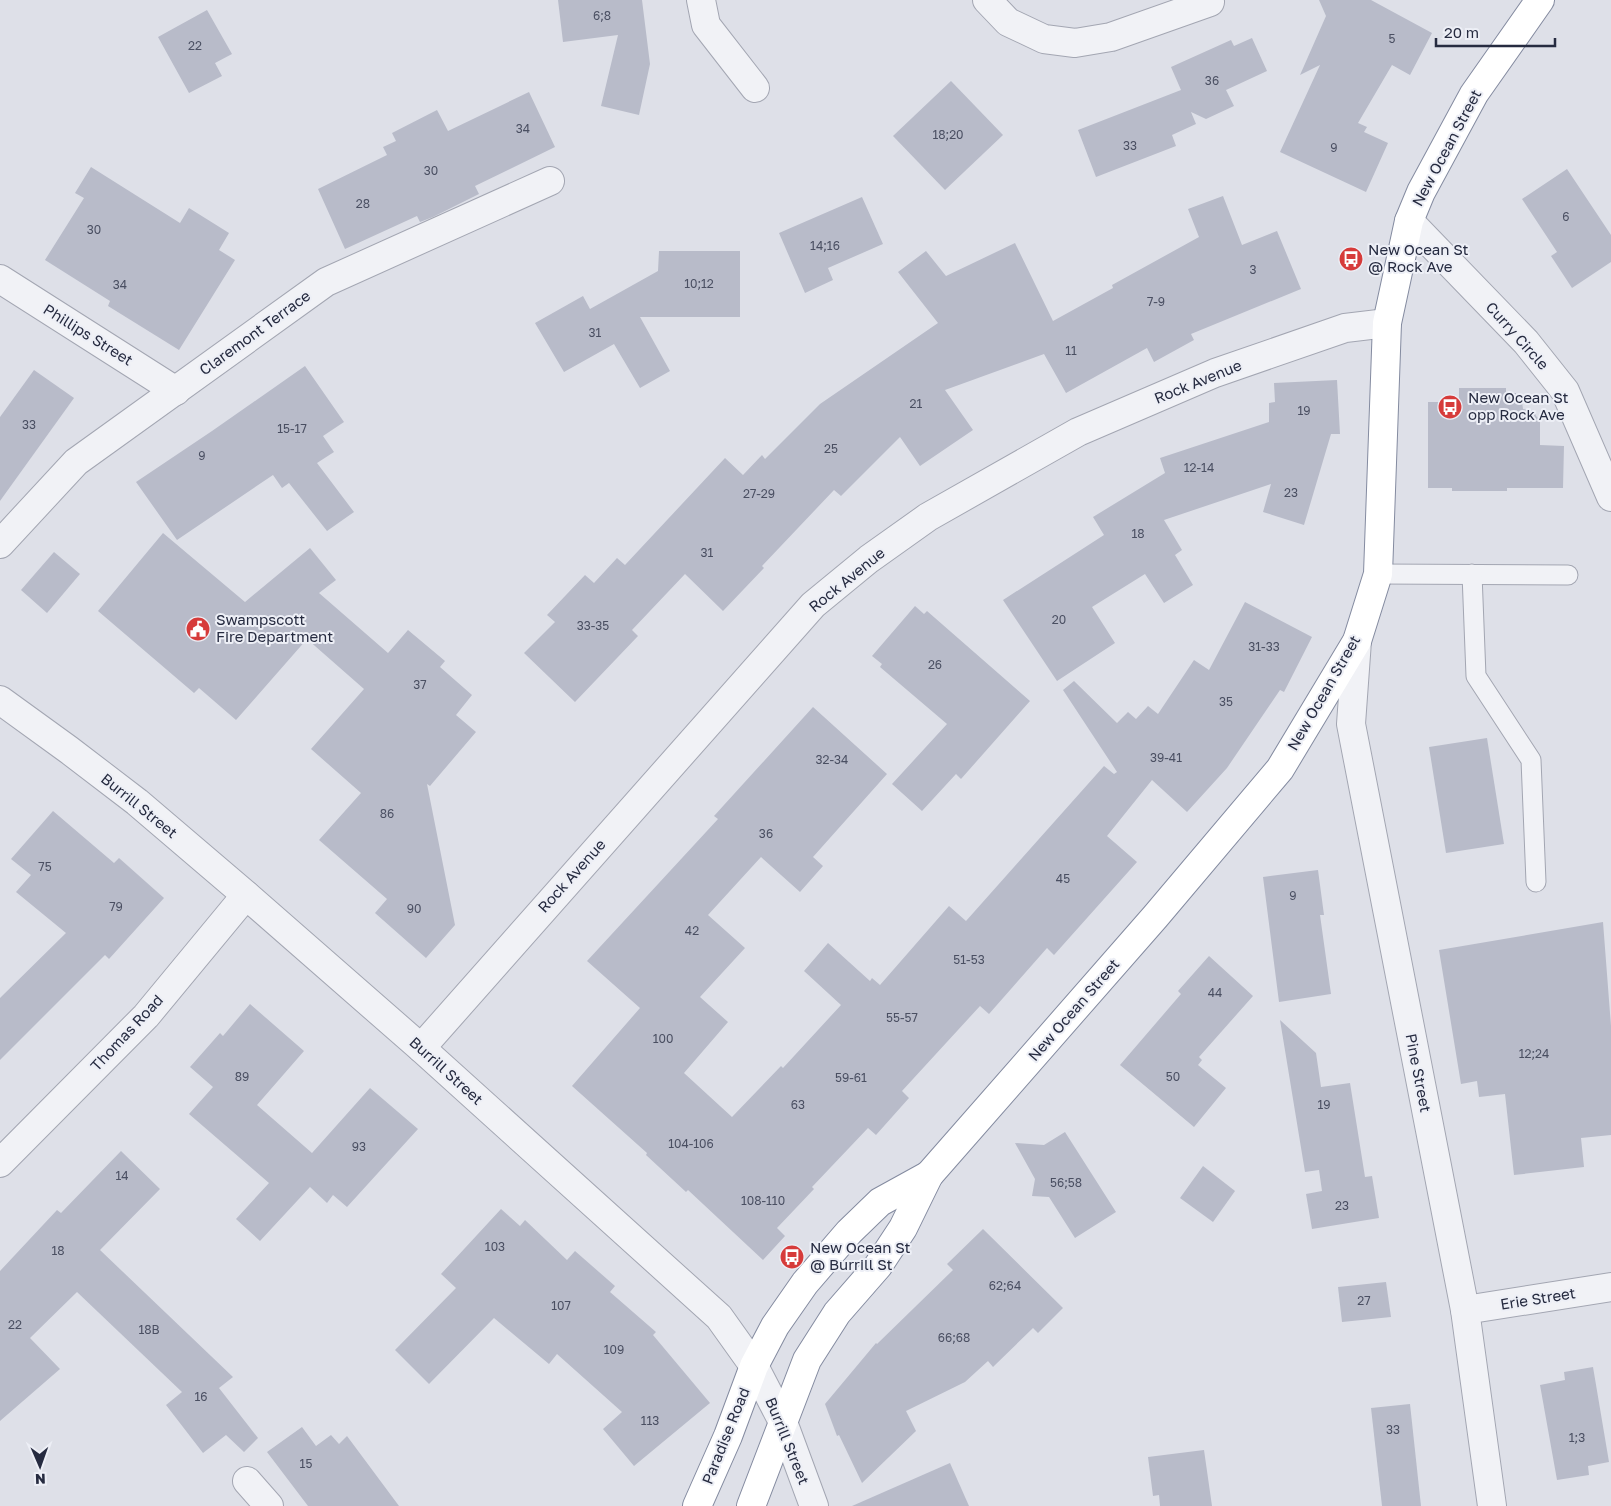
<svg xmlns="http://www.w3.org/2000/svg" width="1611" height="1506" font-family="'Golos Text',sans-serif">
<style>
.building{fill:#b8bbc9}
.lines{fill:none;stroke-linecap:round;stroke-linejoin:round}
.service-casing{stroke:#a3a6b2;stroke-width:21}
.minor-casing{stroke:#a3a6b2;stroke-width:30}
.tertiary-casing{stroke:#a3a6b2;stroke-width:30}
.trunk-casing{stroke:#848ba0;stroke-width:30}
.service{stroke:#f1f2f6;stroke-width:19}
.minor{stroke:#f1f2f6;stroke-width:28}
.tertiary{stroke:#f1f2f6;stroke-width:28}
.trunk{stroke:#fff;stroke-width:28}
.labels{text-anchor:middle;stroke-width:4;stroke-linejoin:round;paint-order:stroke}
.number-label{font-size:12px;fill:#4a4f62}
.street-label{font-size:15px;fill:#262b40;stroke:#edeff6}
.poi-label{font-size:15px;fill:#262b40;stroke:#edeff6;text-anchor:start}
</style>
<rect width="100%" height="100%" fill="#dee0e8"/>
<g class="building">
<polygon points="558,0 642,0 650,64 639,115 601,106 618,35 563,42"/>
<polygon points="1319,0 1371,0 1432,33 1410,75 1392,65 1358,123 1367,127 1364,132 1388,143 1366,192 1280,152 1320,65 1300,75 1326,16"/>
<polygon points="207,10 232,54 215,63 222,76 189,93 158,37"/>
<polygon points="1252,38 1267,71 1226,90 1234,106 1206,119 1191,112 1196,124 1172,135 1176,146 1096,177 1078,130 1181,90 1171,67 1231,40 1234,46"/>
<polygon points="951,81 1003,135 945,190 893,136"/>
<polygon points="529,92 555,147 475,186 479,194 433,217 420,222 417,216 345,249 318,189 387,155 383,147 396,141 392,133 437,110 448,131"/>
<polygon points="91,167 180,223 189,208 229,233 219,250 235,260 179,350 108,306 110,301 45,260 84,198 75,193"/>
<polygon points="1567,169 1611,235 1611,262 1572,288 1551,256 1557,252 1522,199"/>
<polygon points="1223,196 1242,245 1277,231 1301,289 1191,334 1194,340 1154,362 1147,348 1066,393 1044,354 945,390 973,430 920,466 900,437 841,496 834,490 762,566 764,568 723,611 685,574 632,630 638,636 575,702 524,653 555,622 547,615 585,575 594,583 617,558 625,565 725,458 743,475 762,455 765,459 820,404 938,323 898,272 926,251 946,276 1015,243 1053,321 1113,288 1112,285 1199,237 1188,209"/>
<polygon points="862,197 883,244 828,268 833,280 805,293 779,233"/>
<polygon points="659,251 740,251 740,317 640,317 670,371 640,388 614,344 564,372 535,323 583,296 590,309 658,271"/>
<polygon points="305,366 344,422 323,436 334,452 317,463 354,512 327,531 289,483 282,488 273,475 177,540 136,482 212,431"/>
<polygon points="34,370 74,398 0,501 0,417"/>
<polygon points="1337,380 1340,434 1331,434 1304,525 1263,512 1271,484 1164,520 1182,550 1175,555 1193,585 1164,603 1145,574 1092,607 1115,643 1057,681 1003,600 1104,535 1093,517 1165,473 1160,458 1269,422 1269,403 1275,402 1274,383"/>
<polygon points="1459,388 1506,388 1506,393 1516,393 1516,401 1522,402 1523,409 1534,411 1536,416 1540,420 1540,445 1564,446 1563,488 1507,488 1507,491 1452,491 1452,488 1428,488 1428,402 1459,402"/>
<polygon points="163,533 245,602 310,548 336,580 319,593 388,653 408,630 445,661 440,667 472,695 456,715 476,732 430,786 427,784 455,925 426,958 375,913 387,899 319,840 361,793 311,749 364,689 307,639 236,720 199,688 194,693 98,611"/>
<polygon points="54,552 80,574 47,613 21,590"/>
<polygon points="1245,602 1312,637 1284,692 1280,690 1227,768 1187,812 1152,780 1107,836 1137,862 1054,955 1047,948 989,1014 980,1006 902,1091 909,1098 876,1135 868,1128 812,1187 814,1189 777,1228 785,1236 763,1260 688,1190 686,1192 646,1155 647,1153 572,1086 640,1008 587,961 718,819 714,816 813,707 887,774 813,857 823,866 800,892 761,857 708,915 745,948 700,997 728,1022 684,1073 732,1117 781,1066 783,1068 841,1005 804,971 828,943 870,981 872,978 880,985 949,906 966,921 1104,766 1114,774 1117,772 1063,690 1074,681 1117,723 1128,712 1136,719 1148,706 1158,714 1194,660 1209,670"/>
<polygon points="915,606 924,614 927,611 1030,701 961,779 956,774 922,811 892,784 947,724 880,667 882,664 872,656"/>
<polygon points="1487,738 1504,844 1446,853 1429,747"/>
<polygon points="53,811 114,863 119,858 164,898 109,959 105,955 0,1060 0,998 66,933 16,892 31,875 11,859"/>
<polygon points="1318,870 1324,915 1320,915 1331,994 1279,1002 1263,877"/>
<polygon points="1603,922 1611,1026 1611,1135 1581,1138 1584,1167 1514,1175 1505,1094 1479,1097 1477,1081 1461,1084 1439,950"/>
<polygon points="1209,956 1253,996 1199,1057 1202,1060 1198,1065 1226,1088 1194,1127 1120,1065 1181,994 1178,991"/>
<polygon points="250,1004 304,1051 257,1105 312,1153 370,1088 418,1129 347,1207 333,1195 327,1203 310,1187 260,1241 236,1219 269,1183 189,1114 213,1087 190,1067 220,1033 223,1036"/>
<polygon points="1280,1020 1316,1053 1321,1087 1350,1083 1365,1177 1372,1176 1379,1218 1312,1229 1306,1194 1322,1191 1319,1170 1305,1172"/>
<polygon points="1065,1132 1116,1212 1075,1238 1049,1197 1032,1196 1035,1179 1015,1143 1044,1145"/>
<polygon points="121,1151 160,1189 100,1250 233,1377 219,1388 258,1438 244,1452 226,1435 203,1453 166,1405 182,1392 77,1292 30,1338 60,1369 0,1421 0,1271 57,1210 61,1213"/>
<polygon points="1203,1166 1235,1191 1213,1222 1180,1198"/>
<polygon points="501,1209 520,1226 525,1220 567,1260 575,1251 615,1286 610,1292 656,1332 653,1335 710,1403 634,1466 603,1429 622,1412 557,1354 549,1364 494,1318 429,1384 395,1350 456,1288 441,1274"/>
<polygon points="983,1229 1063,1308 1038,1333 1033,1328 993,1367 988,1361 965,1382 906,1411 916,1431 862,1483 839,1435 837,1436 825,1404 876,1343 877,1344 953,1270 947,1264"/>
<polygon points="1386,1282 1391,1317 1342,1322 1338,1287"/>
<polygon points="1593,1367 1609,1462 1588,1466 1589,1475 1557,1480 1540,1385 1565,1380 1564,1372"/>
<polygon points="1410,1404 1421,1506 1382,1506 1371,1408"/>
<polygon points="302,1427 316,1446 331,1435 339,1444 347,1436 399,1506 308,1506 267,1452"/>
<polygon points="1204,1450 1212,1506 1160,1506 1159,1495 1153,1496 1148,1457"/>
<polygon points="950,1463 969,1506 852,1506"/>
</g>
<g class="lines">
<defs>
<g id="service">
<polyline points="1378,574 1568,575"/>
<polyline points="1472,574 1476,676 1531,760 1536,882"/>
</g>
<g id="minor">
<polyline points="701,0 706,25 755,88"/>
<polyline points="987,0 1008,22 1044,39 1075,43 1111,37 1210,2"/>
<polyline points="1409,221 1526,342 1565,391 1611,497"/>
<polyline points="0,279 176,391"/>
<polyline points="0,544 76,462 326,282 550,181"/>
<polyline points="1357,641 1351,724 1465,1310 1492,1506"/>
<polyline points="421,1048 813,605 869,559 928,517 1078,432 1215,373 1345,328 1387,323"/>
<polyline points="0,1163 146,1016 246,895"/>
<polyline points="1465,1310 1611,1287"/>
<polyline points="247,1481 269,1506"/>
</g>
<polyline id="tertiary" points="0,700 69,750 137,802 246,895 421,1048 719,1317 754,1366 783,1422 814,1506"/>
<g id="trunk">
<polyline points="697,1506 728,1436 754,1366 775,1326 805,1283 849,1232 880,1202 929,1175"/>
<polyline points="751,1506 807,1360 837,1313 878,1266 903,1228 929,1175 1155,917 1280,769 1357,641 1378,574 1387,323 1409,221 1421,192 1474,94 1540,0"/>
</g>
</defs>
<use href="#service" class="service-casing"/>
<use href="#minor" class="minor-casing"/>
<use href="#tertiary" class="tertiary-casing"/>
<use href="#trunk" class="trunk-casing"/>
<use href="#service" class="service"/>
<use href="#minor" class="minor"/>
<use href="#tertiary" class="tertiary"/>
<use href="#trunk" class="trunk"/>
</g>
<defs>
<symbol id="bus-disc" viewBox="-11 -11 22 22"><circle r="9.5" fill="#d63b3a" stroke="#edeff6"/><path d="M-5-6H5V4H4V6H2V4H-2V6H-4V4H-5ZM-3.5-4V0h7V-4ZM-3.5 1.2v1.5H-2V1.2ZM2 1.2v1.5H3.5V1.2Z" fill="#fff"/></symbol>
<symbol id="civic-disc" viewBox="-11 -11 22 22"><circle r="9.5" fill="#d63b3a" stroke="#edeff6"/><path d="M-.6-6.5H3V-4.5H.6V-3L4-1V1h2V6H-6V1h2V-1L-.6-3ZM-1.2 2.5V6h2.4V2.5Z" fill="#fff"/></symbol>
</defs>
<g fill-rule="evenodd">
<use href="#bus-disc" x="1337" y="245" width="28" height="28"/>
<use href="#bus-disc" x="1436" y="393" width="28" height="28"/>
<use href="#civic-disc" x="184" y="615" width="28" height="28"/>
<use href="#bus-disc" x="778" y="1243" width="28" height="28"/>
</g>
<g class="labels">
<g class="number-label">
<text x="602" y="20">6;8</text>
<text x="1392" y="43">5</text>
<text x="195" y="50">22</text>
<text x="1212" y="85">36</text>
<text x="523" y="133">34</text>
<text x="948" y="139">18;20</text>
<text x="1130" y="150">33</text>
<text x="1334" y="152">9</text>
<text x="431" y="175">30</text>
<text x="363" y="208">28</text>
<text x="1566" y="221">6</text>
<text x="94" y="234">30</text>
<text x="825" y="250">14;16</text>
<text x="1253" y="274">3</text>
<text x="699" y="288">10;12</text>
<text x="120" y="289">34</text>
<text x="1156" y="306">7-9</text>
<text x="595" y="337">31</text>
<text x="1071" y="355">11</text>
<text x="916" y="408">21</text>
<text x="1304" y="415">19</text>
<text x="29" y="429">33</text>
<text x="292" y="433">15-17</text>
<text x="831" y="453">25</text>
<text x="202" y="460">9</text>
<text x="1199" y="472">12-14</text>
<text x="1291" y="497">23</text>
<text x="759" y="498">27-29</text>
<text x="1138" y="538">18</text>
<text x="707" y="557">31</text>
<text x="1059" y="624">20</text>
<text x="593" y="630">33-35</text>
<text x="1264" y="651">31-33</text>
<text x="935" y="669">26</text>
<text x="420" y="689">37</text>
<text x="1226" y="706">35</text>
<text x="1166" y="762">39-41</text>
<text x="832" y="764">32-34</text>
<text x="387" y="818">86</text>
<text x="766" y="838">36</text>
<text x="45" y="871">75</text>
<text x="1063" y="883">45</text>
<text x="1293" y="900">9</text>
<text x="116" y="911">79</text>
<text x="414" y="913">90</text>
<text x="692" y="935">42</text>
<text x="969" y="964">51-53</text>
<text x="1215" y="997">44</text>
<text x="902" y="1022">55-57</text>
<text x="663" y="1043">100</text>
<text x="1534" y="1058">12;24</text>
<text x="242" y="1081">89</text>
<text x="1173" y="1081">50</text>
<text x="851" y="1082">59-61</text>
<text x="798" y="1109">63</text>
<text x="1324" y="1109">19</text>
<text x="691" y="1148">104-106</text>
<text x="359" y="1151">93</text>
<text x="122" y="1180">14</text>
<text x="1066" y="1187">56;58</text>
<text x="763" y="1205">108-110</text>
<text x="1342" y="1210">23</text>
<text x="495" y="1251">103</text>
<text x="58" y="1255">18</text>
<text x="1005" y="1290">62;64</text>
<text x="1364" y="1305">27</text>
<text x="561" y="1310">107</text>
<text x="15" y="1329">22</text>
<text x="149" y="1334">18B</text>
<text x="954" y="1342">66;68</text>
<text x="614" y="1354">109</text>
<text x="201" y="1401">16</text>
<text x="650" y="1425">113</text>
<text x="1393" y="1434">33</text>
<text x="1577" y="1442">1;3</text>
<text x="306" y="1468">15</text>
</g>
<g class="street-label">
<text transform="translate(1447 148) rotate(-62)" y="5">New Ocean Street</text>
<text transform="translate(255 333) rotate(-36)" y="5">Claremont Terrace</text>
<text transform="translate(88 335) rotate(32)" y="5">Phillips Street</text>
<text transform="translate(1517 336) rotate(48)" y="5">Curry Circle</text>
<text transform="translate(1198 382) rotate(-22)" y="5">Rock Avenue</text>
<text transform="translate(847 580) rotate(-39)" y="5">Rock Avenue</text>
<text transform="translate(1324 693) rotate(-60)" y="5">New Ocean Street</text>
<text transform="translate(139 806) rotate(39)" y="5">Burrill Street</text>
<text transform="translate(572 876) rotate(-48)" y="5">Rock Avenue</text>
<text transform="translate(1074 1010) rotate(-49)" y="5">New Ocean Street</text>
<text transform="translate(127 1033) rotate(-47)" y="5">Thomas Road</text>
<text transform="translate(446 1071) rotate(42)" y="5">Burrill Street</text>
<text transform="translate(1418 1073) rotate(79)" y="5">Pine Street</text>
<text transform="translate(1538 1299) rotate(-9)" y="5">Erie Street</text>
<text transform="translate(726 1436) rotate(-68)" y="5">Paradise Road</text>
<text transform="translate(787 1441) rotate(68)" y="5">Burrill Street</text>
</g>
<g class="poi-label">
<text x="1368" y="255">New Ocean St<tspan x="1368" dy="17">@ Rock Ave</tspan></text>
<text x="1468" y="403">New Ocean St<tspan x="1468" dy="17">opp Rock Ave</tspan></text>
<text x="216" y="625">Swampscott<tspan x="216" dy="17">Fire Department</tspan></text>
<text x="810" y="1253">New Ocean St<tspan x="810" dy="17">@ Burrill St</tspan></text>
</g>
</g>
<g transform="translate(40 1466) rotate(178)" stroke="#edeff6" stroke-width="4" paint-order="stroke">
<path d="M0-4L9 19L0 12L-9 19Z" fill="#262b40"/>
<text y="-8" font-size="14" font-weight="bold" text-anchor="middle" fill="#262b40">N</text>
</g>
<path d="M1436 38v8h119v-8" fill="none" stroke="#262b40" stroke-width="2.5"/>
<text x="1444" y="38" font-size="15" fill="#262b40" stroke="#edeff6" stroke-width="4" paint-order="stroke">20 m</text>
</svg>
